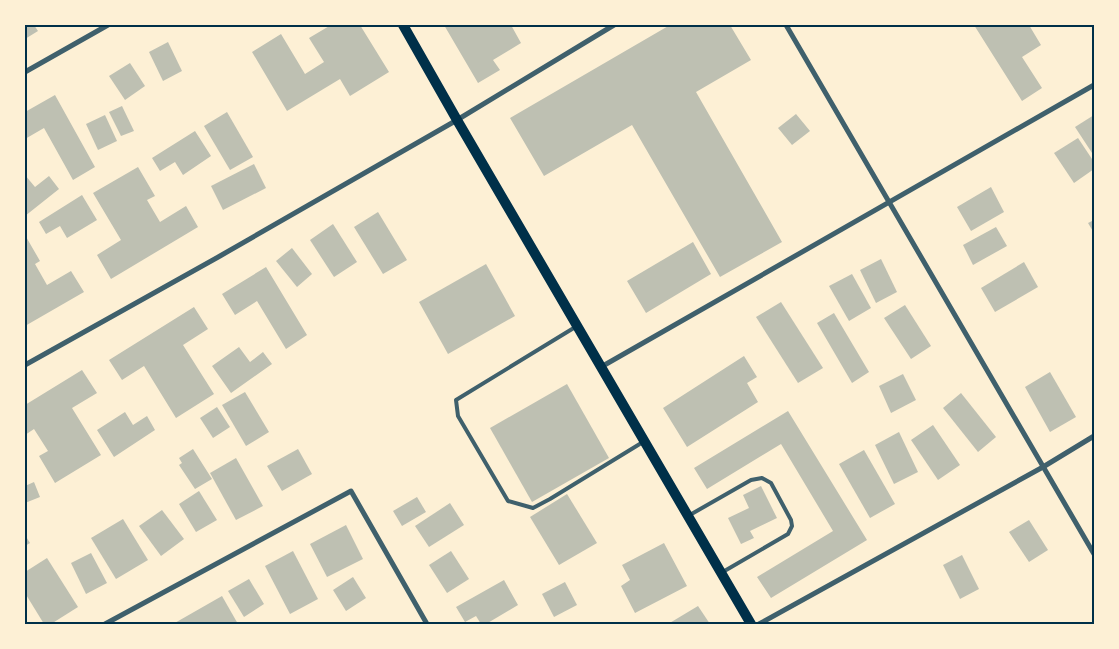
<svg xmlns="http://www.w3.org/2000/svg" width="1119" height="649" font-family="'DejaVu Sans',sans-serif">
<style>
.building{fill:#bec0b2}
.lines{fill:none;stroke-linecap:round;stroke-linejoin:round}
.service{stroke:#3f606c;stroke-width:4}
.minor{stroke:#3f606c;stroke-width:5}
.secondary{stroke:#003049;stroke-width:10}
.neatline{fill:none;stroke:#003049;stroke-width:2}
</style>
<rect width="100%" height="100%" fill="#fdf0d5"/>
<g class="building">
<polygon points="25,25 34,25 38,31 25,39"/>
<polygon points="331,25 360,25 389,72 350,96 340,79 287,111 252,52 281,34 305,74 324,62 309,38"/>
<polygon points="444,25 511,25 521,43 493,60 500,70 478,83"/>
<polygon points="670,25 730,25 751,60 696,92 782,242 720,277 632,125 544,176 510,118"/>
<polygon points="974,25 1029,25 1041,45 1022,57 1042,88 1022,101"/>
<polygon points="168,42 182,71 163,81 149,52"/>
<polygon points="130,63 145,86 125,100 109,76"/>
<polygon points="55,95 95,167 73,180 44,128 25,139 25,112"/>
<polygon points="122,106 134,131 121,136 109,112"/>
<polygon points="227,112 253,157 230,170 204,126"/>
<polygon points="796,114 810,131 792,145 778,128"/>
<polygon points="105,115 117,141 98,150 86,124"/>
<polygon points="1094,115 1094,156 1075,127"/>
<polygon points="195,131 211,156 183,175 175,162 160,171 152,158"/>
<polygon points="1078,138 1094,162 1094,169 1074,183 1054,153"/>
<polygon points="254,164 266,188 223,210 211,186"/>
<polygon points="138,167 155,196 147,200 160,222 186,206 198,227 111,279 97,255 121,240 93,193"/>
<polygon points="25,175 35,187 49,176 59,189 25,216"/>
<polygon points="991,187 1004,212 971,231 957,207"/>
<polygon points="82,195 97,220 67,238 60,226 46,234 39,222"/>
<polygon points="378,212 407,260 383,274 354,227"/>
<polygon points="1094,220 1094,233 1088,223"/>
<polygon points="333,224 357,262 334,277 310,240"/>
<polygon points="996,227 1007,246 973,265 963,245"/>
<polygon points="25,235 40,261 35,264 47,285 71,271 84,292 25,326"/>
<polygon points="693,242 711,274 646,313 627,281"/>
<polygon points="292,248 312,274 297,287 276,261"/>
<polygon points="881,259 897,292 876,303 860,270"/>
<polygon points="1024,262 1038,287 995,312 981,288"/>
<polygon points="486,264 515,316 448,354 419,302"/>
<polygon points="266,267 307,335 286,349 257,301 235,315 222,294"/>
<polygon points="852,274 871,308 849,321 829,286"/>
<polygon points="781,302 823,368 798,383 756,317"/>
<polygon points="905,305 931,346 911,359 884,318"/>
<polygon points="194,307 208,329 183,345 214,394 176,418 144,366 122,380 109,360"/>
<polygon points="834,313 869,372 852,383 817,323"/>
<polygon points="239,347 250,362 263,352 272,364 231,393 212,366"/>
<polygon points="744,356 757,377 747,383 758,402 687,447 663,408"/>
<polygon points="82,370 97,393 72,408 101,455 55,483 39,456 48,451 34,429 25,435 25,405"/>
<polygon points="1050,372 1076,417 1050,432 1025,387"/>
<polygon points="903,374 916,400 891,413 879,386"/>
<polygon points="567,384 609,458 532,502 490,428"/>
<polygon points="245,392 269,432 246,446 222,405"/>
<polygon points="961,393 996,437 978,452 943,408"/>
<polygon points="217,407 230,427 213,438 200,418"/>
<polygon points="788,411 867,540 771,598 757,577 833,531 781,444 707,489 694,468"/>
<polygon points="125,412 133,425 147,416 155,430 114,457 97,430"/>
<polygon points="933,425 960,465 938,480 911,440"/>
<polygon points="899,432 918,472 894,484 875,445"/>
<polygon points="193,449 212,479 195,489 179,465 182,463 179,458"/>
<polygon points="298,449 312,474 282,491 267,466"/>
<polygon points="864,450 895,504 870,518 839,464"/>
<polygon points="236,458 263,506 236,520 210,473"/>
<polygon points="34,482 40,497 25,503 25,486"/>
<polygon points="761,486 777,518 750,531 754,538 741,544 728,518 749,508 743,495"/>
<polygon points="199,491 217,520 196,532 179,504"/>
<polygon points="567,494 597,543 559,565 530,517"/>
<polygon points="417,497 426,512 402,526 393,511"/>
<polygon points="450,503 464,525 429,547 415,526"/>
<polygon points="162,510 184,539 161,556 139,526"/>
<polygon points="123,519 148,560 116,579 91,538"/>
<polygon points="1029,520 1048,550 1029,562 1009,532"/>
<polygon points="346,525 363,559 327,577 310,544"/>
<polygon points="25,535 30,543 25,546"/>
<polygon points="664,543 687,586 635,613 621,586 630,580 622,565"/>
<polygon points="293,551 318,599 290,614 265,566"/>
<polygon points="451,551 469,579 447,593 429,565"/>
<polygon points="91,553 107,583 86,594 71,563"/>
<polygon points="962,555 979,589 960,599 943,565"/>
<polygon points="47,558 78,607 51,624 44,624 25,593 25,572"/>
<polygon points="353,577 366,598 346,611 333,590"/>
<polygon points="249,579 264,604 244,617 228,591"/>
<polygon points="504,580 518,605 486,624 481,624 476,616 465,622 456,607"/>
<polygon points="565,582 577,605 554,617 542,594"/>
<polygon points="222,596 238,624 173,624"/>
<polygon points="698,606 710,624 668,624"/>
</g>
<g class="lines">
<g class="service">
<polyline points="577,326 456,400 458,416 508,501 533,508 550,499 643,442"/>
<polyline points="688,516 751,480 762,478 771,483 791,520 792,526 788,534 721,573"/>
</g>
<g class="minor">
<polyline points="786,25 1094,554"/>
<polyline points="25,72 108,25"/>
<polyline points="25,365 220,256 457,120 614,25"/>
<polyline points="601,367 1094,85"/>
<polyline points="105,624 351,491 427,624"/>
<polyline points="759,624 1043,467 1094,436"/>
</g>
<polyline class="secondary" points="403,25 457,120 751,624"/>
</g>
<rect width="1119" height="649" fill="none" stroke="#fdf0d5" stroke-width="52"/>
<rect x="26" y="26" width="1067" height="597" class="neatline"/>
</svg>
